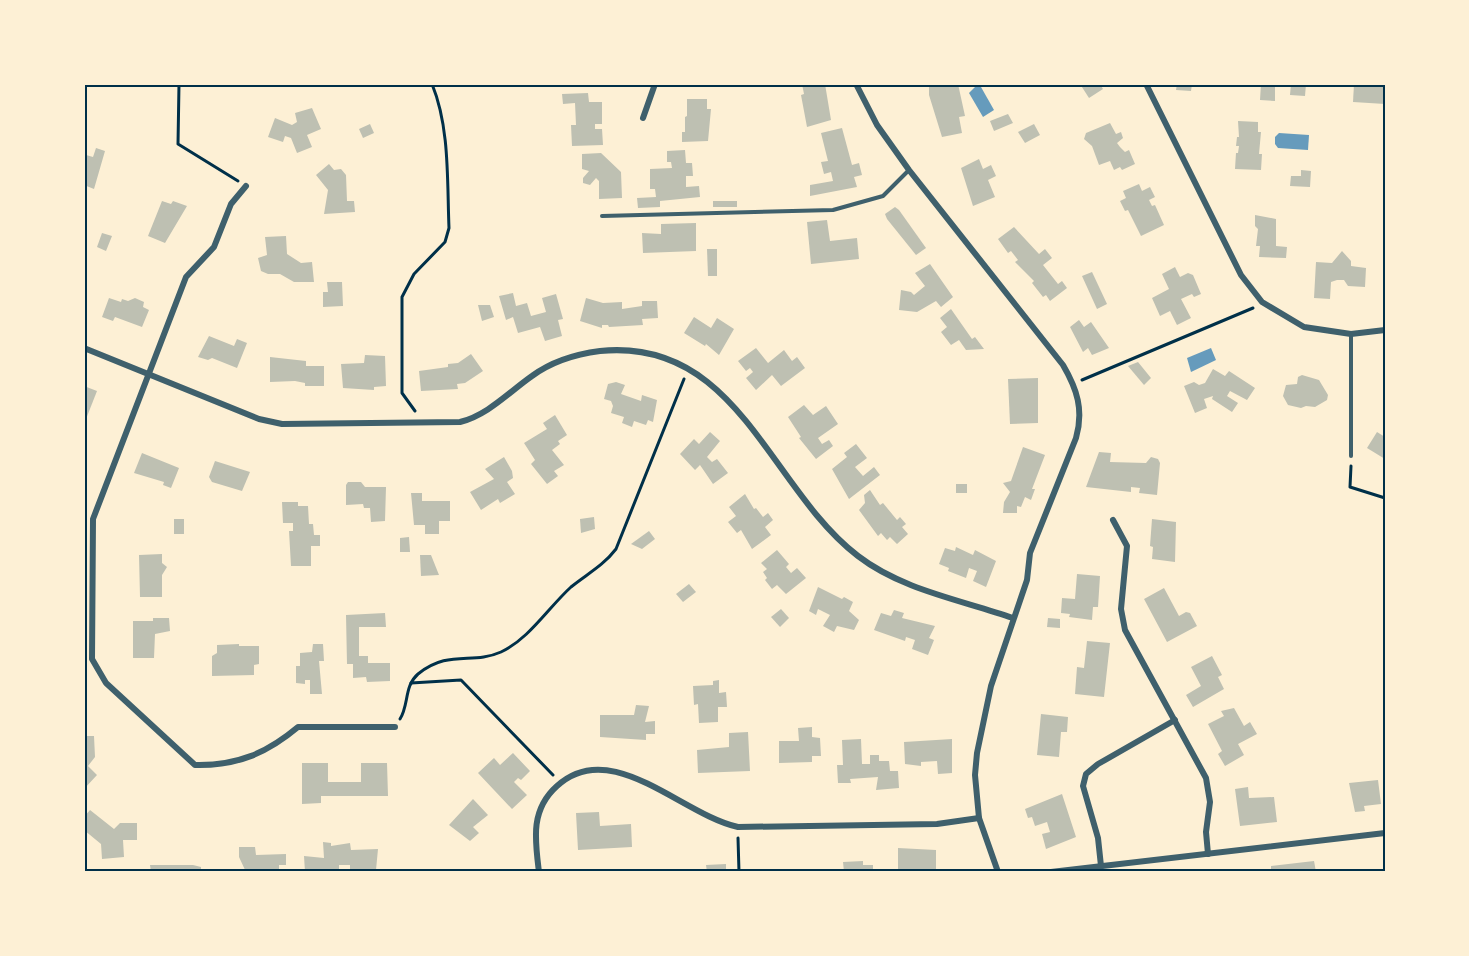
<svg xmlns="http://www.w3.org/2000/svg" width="1469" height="956" font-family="Inter,sans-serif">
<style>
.water{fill:#669bbc}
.building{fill:#bec0b2}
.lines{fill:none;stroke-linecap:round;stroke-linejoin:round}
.path{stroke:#003049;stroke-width:3}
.service{stroke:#3f606c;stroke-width:4}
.minor{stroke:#3f606c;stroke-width:6}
.neatline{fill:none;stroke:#003049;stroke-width:2}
</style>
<rect width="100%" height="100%" fill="#fdf0d5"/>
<g class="water">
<polygon points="976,86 981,87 994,110 983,117 969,93"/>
<polygon points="1279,133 1309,135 1308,150 1278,148 1275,144 1275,137"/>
<polygon points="1211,348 1216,360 1191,372 1187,358"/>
</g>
<g class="building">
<polygon points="802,84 825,84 831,120 807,127 801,95 804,94"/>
<polygon points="940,84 958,84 965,116 959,117 962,133 942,137 929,95 929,86"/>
<polygon points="1080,84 1100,84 1103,89 1089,98"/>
<polygon points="1177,84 1192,84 1191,91 1176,90"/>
<polygon points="1261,84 1275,84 1275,101 1260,100"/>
<polygon points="1291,84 1306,84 1305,96 1290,95"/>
<polygon points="1354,84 1385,84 1385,104 1353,102"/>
<polygon points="588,93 589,102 602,102 602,124 595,124 595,129 602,129 603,145 572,146 571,125 576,125 575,103 563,104 562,94"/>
<polygon points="687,99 707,99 707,109 711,109 708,141 682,142 682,132 685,132 685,117 687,116"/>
<polygon points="312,108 321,129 307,135 312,147 297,153 291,138 285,136 283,142 268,137 275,118 292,125 297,122 295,113"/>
<polygon points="1008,114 1013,123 994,131 990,121"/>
<polygon points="1238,121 1258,122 1258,132 1261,132 1259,154 1262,154 1261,170 1235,169 1236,153 1238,153 1239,146 1236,146 1237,137 1239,137"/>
<polygon points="1110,123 1116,134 1121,132 1123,138 1117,143 1120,147 1125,152 1129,150 1135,164 1122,170 1120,167 1114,170 1110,161 1099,165 1092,146 1084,139 1086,133"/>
<polygon points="370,124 374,133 363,138 359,129"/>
<polygon points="1034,124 1040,135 1025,143 1018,132"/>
<polygon points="842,128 852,165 859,163 862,175 854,177 857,187 810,196 810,185 833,181 831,172 824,174 821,162 828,161 821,133"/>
<polygon points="96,148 105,151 94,189 84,185 84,157 86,155 93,157"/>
<polygon points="685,150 686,163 692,163 693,176 686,176 686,187 699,186 700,197 660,201 660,207 638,208 637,198 656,197 655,189 650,189 650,169 672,168 671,162 667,162 667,151"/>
<polygon points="601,153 621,172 622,198 599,199 599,181 596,178 590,185 583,183 583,178 589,171 582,169 582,154"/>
<polygon points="979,159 983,169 991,165 996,176 988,180 995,197 973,206 961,168"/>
<polygon points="329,164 334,170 341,169 346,175 347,201 354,201 355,212 324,214 328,190 316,175"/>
<polygon points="1301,170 1311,171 1310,187 1290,186 1291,176 1301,176"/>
<polygon points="1139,184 1142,191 1150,187 1155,197 1149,200 1152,206 1155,205 1164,225 1141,236 1128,210 1125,211 1120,201 1126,198 1123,191"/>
<polygon points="162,201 171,204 173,201 187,206 165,243 148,236"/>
<rect x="713" y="201" width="24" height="6"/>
<polygon points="895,207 899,210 926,248 916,255 887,219 885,214"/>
<polygon points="1255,215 1276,219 1276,246 1287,247 1286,258 1259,257 1260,246 1256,246 1258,229 1255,226"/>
<polygon points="827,220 830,241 857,238 859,259 811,264 807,222"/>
<polygon points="696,223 696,251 643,253 642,233 661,234 661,224"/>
<polygon points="1014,227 1039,254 1045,249 1052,258 1043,265 1058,284 1062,281 1067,288 1050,301 1046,295 1043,297 1032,283 1034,281 1015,262 1018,260 1011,251 1008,253 998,239"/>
<polygon points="102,233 112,236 106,251 97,247"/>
<polygon points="286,236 287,254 301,263 312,262 314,282 294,282 280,274 268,274 261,271 258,258 267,255 265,237"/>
<polygon points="707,249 717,249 717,276 708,276"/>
<polygon points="1342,251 1351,261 1351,266 1366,268 1365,287 1348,286 1344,280 1337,280 1331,282 1330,299 1314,298 1316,262 1332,263"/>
<polygon points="930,264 953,297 941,307 936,301 917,312 899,310 901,290 911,292 914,295 925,286 915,273"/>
<polygon points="1175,267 1180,277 1188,273 1193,275 1201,294 1194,297 1192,294 1181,299 1191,318 1177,325 1170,311 1160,316 1152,298 1169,289 1162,274"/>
<polygon points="1092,272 1107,304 1097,309 1082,276"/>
<polygon points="327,282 342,282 343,306 323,307 323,292 328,292"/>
<polygon points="513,293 516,306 527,303 531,316 546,312 542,298 556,294 563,319 558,320 562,336 545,341 540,327 518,333 513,317 506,320 499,296"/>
<polygon points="109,298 121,302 122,299 128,301 135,298 144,302 143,307 149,310 142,327 115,317 113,321 102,317"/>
<polygon points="586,298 603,303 622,302 622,309 642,306 642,301 657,301 658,318 642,319 643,325 609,327 608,325 602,325 602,328 580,321"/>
<polygon points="478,305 490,305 494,317 482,321"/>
<polygon points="951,309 972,339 975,337 984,349 966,350 959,340 951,345 941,332 947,327 940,318"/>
<polygon points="694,317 711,328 717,318 734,329 719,355 706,344 705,346 684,333"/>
<polygon points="1079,320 1084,327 1091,322 1109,348 1092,355 1088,348 1083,352 1070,327"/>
<polygon points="209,336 234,346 237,339 247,343 237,368 212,358 208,360 198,357"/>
<polygon points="756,348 768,363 784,350 792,361 797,357 805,368 781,386 772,375 756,390 746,378 753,372 750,368 746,371 738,361"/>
<polygon points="471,354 483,371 465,383 457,384 458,389 421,391 419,371 448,367 448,364 458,363"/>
<polygon points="365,355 385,356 386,386 374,387 374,390 343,388 341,364 364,363"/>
<polygon points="270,357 306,361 306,366 324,366 324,386 305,386 305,383 295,381 270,382"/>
<polygon points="1138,362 1151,378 1144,385 1128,366"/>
<polygon points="1213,369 1225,376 1229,371 1255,388 1247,400 1230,391 1227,396 1238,403 1232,412 1212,399 1213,396 1204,399 1207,408 1195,413 1184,386 1194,382 1199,385 1205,383"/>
<polygon points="1302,375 1319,380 1328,395 1327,400 1315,407 1306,406 1301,408 1288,405 1283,396 1286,385 1297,384 1298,377"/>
<polygon points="1038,378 1038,423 1010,424 1008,379"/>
<polygon points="616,382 625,385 621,394 641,401 642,395 657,400 653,422 648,420 646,425 634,421 632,427 622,423 624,417 611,413 613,406 611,401 604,399 608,384"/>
<polygon points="84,386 97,391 86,419 84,418"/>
<polygon points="804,405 813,415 826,406 838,424 818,438 822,444 829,440 833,446 816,459 799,438 801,437 788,417"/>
<polygon points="555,415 567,435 558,441 560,444 552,450 564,465 554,471 558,476 547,484 531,464 535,460 524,443 547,429 543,423"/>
<polygon points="710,432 720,441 707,457 712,462 717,459 728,473 713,484 700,465 695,470 680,454 694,439 699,444"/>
<polygon points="1377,432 1385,437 1385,459 1367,448"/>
<polygon points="856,444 867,458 855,467 863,476 874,467 880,475 849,499 832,469 847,457 844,453"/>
<polygon points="1023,447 1045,455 1032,489 1035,489 1031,500 1025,497 1021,507 1017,506 1017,513 1003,513 1004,502 1010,492 1003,483 1011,481"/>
<polygon points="1099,452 1111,453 1110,462 1146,463 1151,457 1158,459 1160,463 1157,495 1139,493 1140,488 1131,487 1131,492 1086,487"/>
<polygon points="142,453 179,468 171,488 163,485 164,482 134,473"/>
<polygon points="504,457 512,471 513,478 507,482 515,494 500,503 498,499 481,510 470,492 494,479 485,469"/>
<polygon points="215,461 250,472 242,491 212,482 209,477"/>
<polygon points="348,482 361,482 365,487 386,487 385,521 371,522 370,508 364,508 363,504 346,505 346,485"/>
<rect x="956" y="484" width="11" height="9"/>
<polygon points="870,490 880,505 883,503 897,520 900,517 906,524 902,527 908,534 897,544 890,537 887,540 881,533 878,536 859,510 865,503 864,495"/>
<polygon points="411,493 422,493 422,501 450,501 450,521 439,521 439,534 425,534 425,525 414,525"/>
<polygon points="745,494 754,509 756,508 763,517 768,513 773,520 765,527 771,535 752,549 741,530 737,533 728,522 736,516 729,507"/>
<polygon points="282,502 298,502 298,506 308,506 309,524 313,524 314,535 320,535 320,546 311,546 311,566 291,566 289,531 293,531 293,523 283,523"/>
<polygon points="594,517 595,529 581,533 580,519"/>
<rect x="174" y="519" width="10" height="15"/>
<polygon points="1152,519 1176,522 1175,562 1152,559 1153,547 1150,546"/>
<polygon points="649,531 655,539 642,549 631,544"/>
<polygon points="409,537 410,552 400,552 400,538"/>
<polygon points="956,547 973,555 975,550 996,561 986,587 973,581 977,571 969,568 966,578 948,571 949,568 939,564 945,548 955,551"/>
<polygon points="777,550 789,564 786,567 791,573 797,568 806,578 786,594 777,585 772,589 765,580 767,578 763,572 767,569 761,563"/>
<polygon points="162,554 162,563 167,567 162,575 162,597 140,597 139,555"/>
<polygon points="420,555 431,555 439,575 421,576"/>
<polygon points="1077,574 1100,576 1098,607 1093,607 1092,620 1069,617 1070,614 1061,613 1062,598 1075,599"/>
<polygon points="689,584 696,592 683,602 676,594"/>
<polygon points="818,587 842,599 844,597 853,602 849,611 859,620 854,630 837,626 834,632 823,626 830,615 818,609 816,615 809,611"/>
<polygon points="1164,588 1179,616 1186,612 1190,613 1197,626 1167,642 1144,599"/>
<polygon points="781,609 789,618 780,627 771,617"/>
<polygon points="894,610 904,613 902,618 935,626 929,638 934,640 928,655 912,649 915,640 906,637 905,641 874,630 881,613 891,616"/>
<polygon points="385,613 386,627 359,627 359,656 368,656 368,663 390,663 390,681 367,682 366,677 353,678 353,664 347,664 346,615"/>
<polygon points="153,618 169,618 170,631 155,634 154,658 133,658 133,621 153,621"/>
<polygon points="1048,618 1060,619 1060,628 1047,627"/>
<polygon points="1087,641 1110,643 1104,697 1075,694 1077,667 1084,668"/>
<polygon points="239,644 239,646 259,646 259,664 254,665 254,675 212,676 212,656 217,653 217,645"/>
<polygon points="313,644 323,644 324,661 319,661 322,694 310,694 310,680 305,680 305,684 296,683 296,666 300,666 300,653 312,652"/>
<polygon points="1212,656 1222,675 1218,677 1224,689 1193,707 1186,695 1201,686 1191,667"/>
<polygon points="719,680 719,693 726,692 727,707 718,707 718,722 699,723 698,704 694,705 693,686 713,685 713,681"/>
<polygon points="636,705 649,706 645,722 655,721 655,734 646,734 646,740 600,737 600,715 634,715"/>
<polygon points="1234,708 1244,726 1250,722 1257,734 1238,744 1244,755 1225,766 1218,754 1222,751 1208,724 1224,716 1221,711"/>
<polygon points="1041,714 1068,717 1067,732 1061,732 1059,757 1037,755"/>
<polygon points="812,727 812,737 820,738 821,756 812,756 812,762 779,763 779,741 799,741 798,728"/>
<polygon points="748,732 750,771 698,773 697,750 729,747 729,733"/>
<polygon points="84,736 94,736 95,757 88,766 97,775 84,789"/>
<polygon points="861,739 862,764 870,764 870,755 879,755 879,761 889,761 890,771 898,771 899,788 876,790 878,777 850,779 851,783 838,783 837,765 843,765 842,740"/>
<polygon points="952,739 952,773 938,774 937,761 921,762 921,766 905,764 904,742"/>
<polygon points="513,753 530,771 521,780 518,778 514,782 527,795 512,809 478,773 494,758 500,765"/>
<polygon points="302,763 328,763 328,782 361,782 361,763 387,763 388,796 321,796 321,803 302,804"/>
<polygon points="1378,780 1381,804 1364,806 1365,811 1355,812 1349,783"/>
<polygon points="1248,787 1249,798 1274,797 1277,822 1240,826 1235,789"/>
<polygon points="1062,794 1076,837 1046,849 1042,834 1050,832 1047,822 1035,826 1032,817 1028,818 1025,809"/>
<polygon points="473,799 488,815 473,827 479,833 470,841 449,825"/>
<polygon points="90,810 114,829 120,823 137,823 137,840 123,840 124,857 102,859 101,844 84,830 84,817"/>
<polygon points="599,812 600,826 631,824 632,847 578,850 576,813"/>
<polygon points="323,842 331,843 331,846 350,843 351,850 378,849 376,870 350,869 350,865 339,865 339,872 305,872 304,856 324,858"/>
<polygon points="239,847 255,847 256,855 286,854 286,865 279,865 279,872 246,872 239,857"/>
<polygon points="898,848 936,850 936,872 898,871"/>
<polygon points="863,861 863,865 873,865 873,872 844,872 843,862"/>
<polygon points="1314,861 1316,872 1271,872 1271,866"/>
<polygon points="726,864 726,872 707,872 706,865"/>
<polygon points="150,865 193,865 201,867 201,872 151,872"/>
</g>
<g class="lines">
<g class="path">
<polyline points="179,84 178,144 238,181"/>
<polyline points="1082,380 1253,308"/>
<path d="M415 411 402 393V297L414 274 445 242 449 228C447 181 450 128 432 84"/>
<polyline points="1351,466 1350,487 1385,498"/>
<polyline points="411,683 461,680 553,775"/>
<path d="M400 719C409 705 404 686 418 674 449 649 472 665 501 652 529 639 548 608 571 587 587 574 603 566 616 549L684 379"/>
<polyline points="738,838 739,872"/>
</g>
<g class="service">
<polyline points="602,216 833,210 883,196 909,170"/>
<polyline points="1351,334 1351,456"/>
</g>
<g class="minor">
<path d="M856 84 877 125 909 170 1063 365C1077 389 1084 410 1076 438L1030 553 1027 580 991 686 977 753 975 775 979 818 998 872"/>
<polyline points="1146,84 1241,275 1262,302 1304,327 1351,334 1385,330"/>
<polyline points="643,118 655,84"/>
<path d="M246 186 231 204 214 247 186 277 93 519 92 659 106 683 195 765C237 766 267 753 298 727H395"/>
<path d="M84 348 259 419 282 424 460 422C488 415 509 392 532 376 551 362 577 354 600 351 738 337 769 488 858 556 902 590 962 600 1013 618"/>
<polyline points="1113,520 1127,546 1121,609 1125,630 1206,778 1210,802 1206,832 1208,854"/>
<polyline points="1101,866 1098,838 1083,786 1086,774 1098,764 1175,720"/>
<path d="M539 872C535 840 530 810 557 786 611 736 682 815 738 827L937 824 979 818"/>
<polyline points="1051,872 1385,833"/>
</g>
</g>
<rect width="1469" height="956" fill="none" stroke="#fdf0d5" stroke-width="171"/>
<rect x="86" y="86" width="1298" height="784" class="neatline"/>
</svg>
